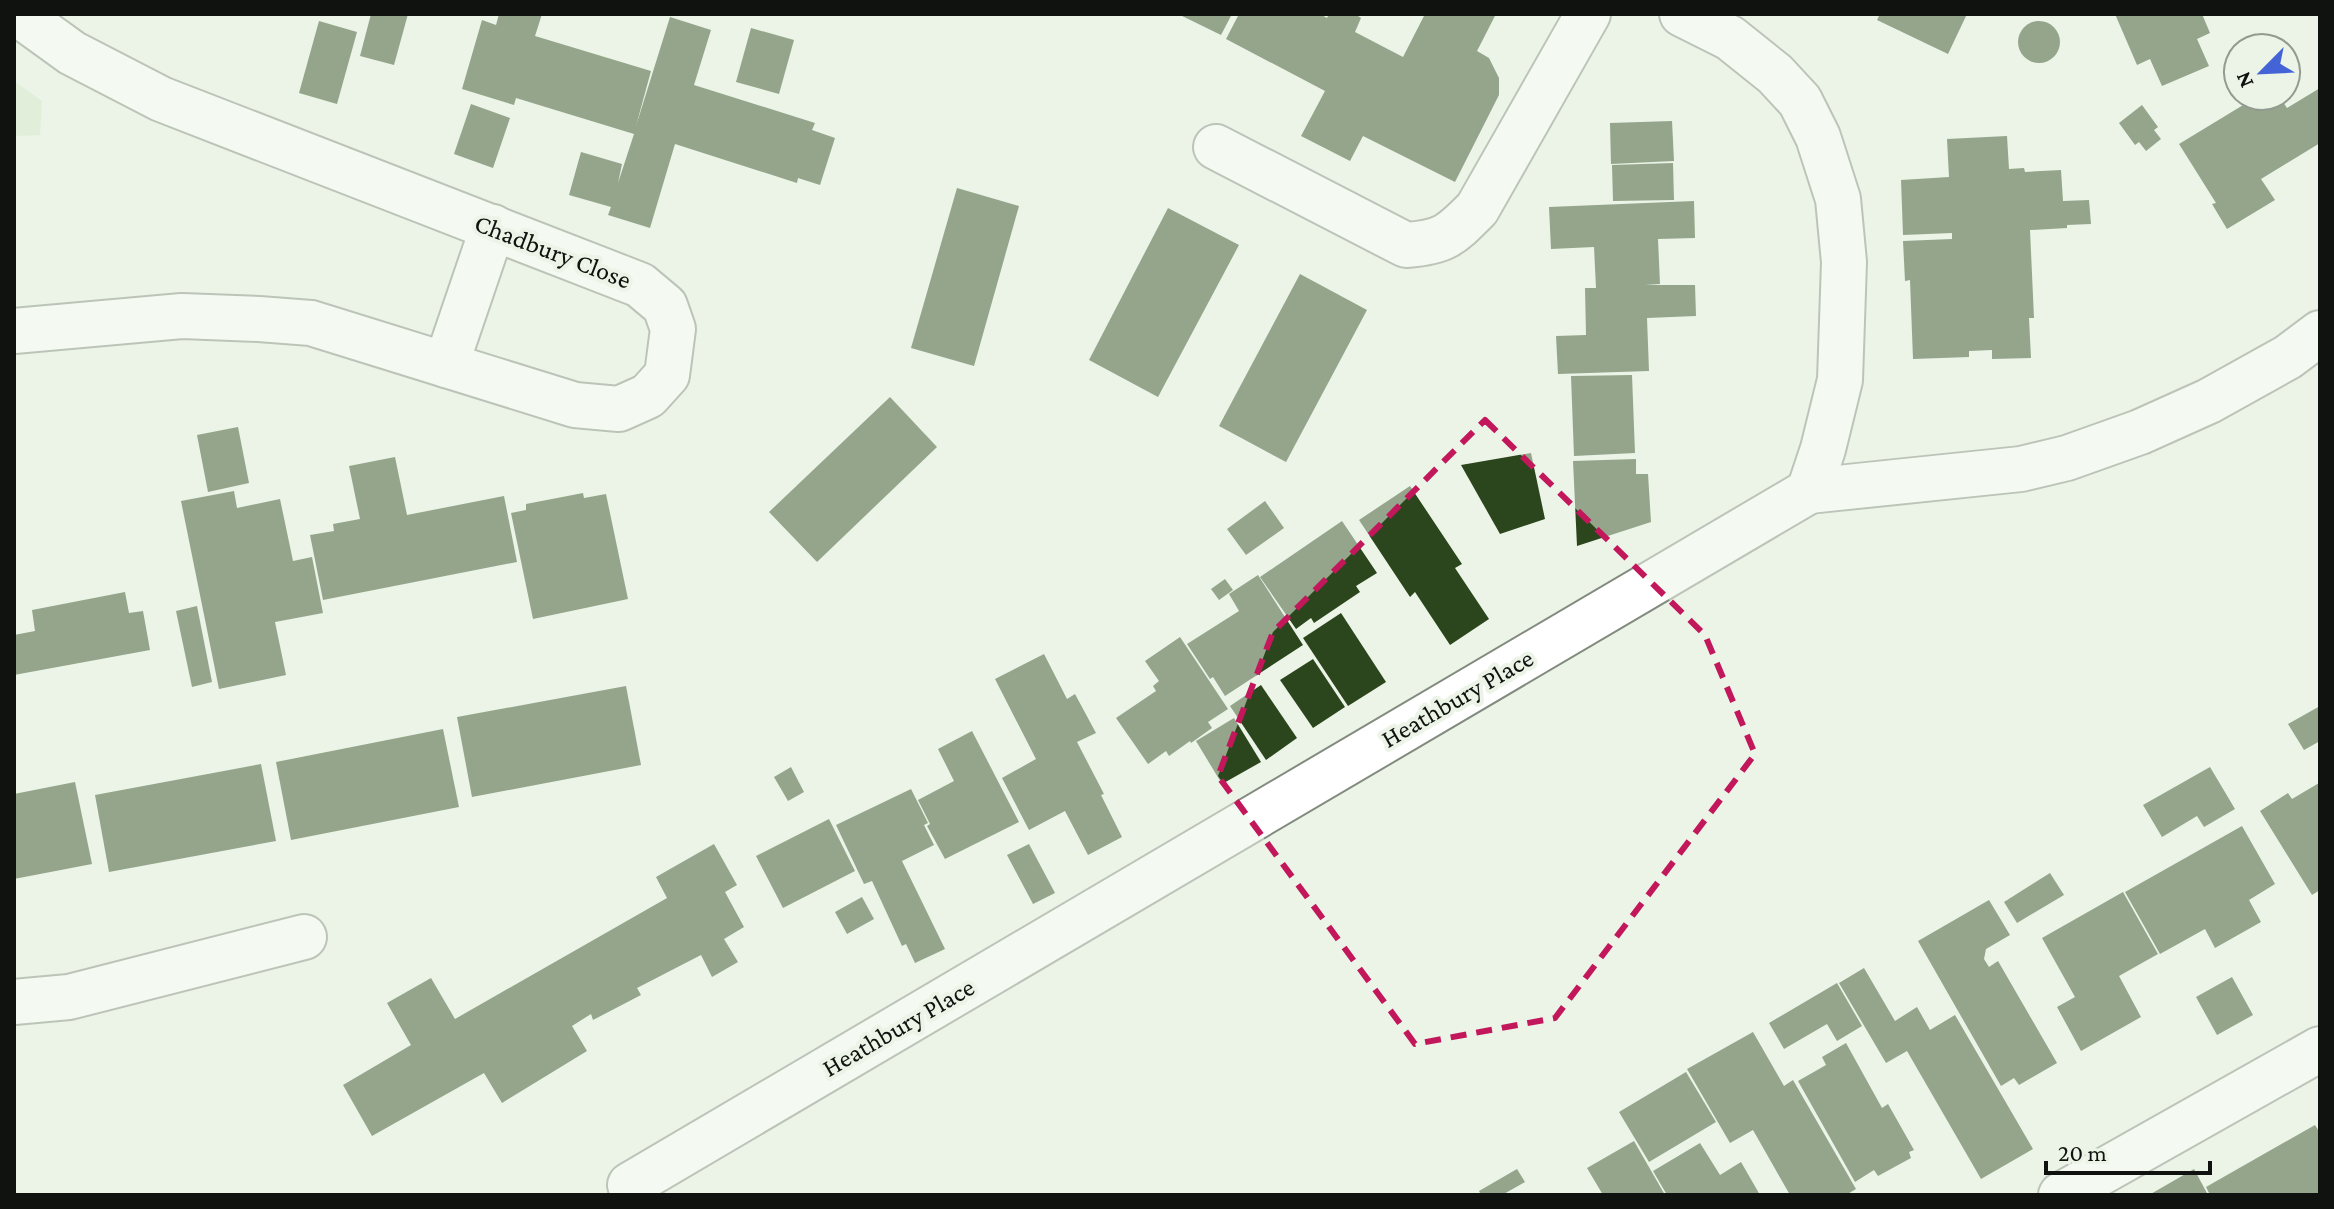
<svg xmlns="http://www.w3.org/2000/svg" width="2334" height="1209" font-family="'Crimson Pro',serif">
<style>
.green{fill:#d2e7c9}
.building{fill:#2b461c}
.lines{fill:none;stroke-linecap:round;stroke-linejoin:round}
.minor-casing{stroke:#838b7f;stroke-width:48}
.minor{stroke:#fff;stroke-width:44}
.marked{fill:none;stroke:#c2185b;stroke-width:6;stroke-dasharray:16 10;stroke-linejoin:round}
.labels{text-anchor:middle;stroke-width:8;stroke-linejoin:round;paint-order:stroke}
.street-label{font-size:26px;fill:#0f120e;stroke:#ebf4e7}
</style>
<rect width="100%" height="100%" fill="#ebf4e7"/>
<polygon class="green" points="14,81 42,101 40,135 14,136"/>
<g class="building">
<polygon points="371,14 408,14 394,65 360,56"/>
<polygon points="499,14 542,14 535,36 651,71 636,126 670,17 711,30 694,85 815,123 812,130 835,138 820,185 798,178 797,183 675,144 650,228 608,215 611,207 569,195 581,152 622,164 618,183 634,134 516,98 514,105 462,89 482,20 496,25"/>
<polygon points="1178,14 1232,14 1221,35"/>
<polygon points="1239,14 1320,14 1327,18 1329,14 1355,14 1361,18 1355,32 1403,57 1425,14 1496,14 1477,51 1489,58 1499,78 1499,95 1455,182 1363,136 1350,161 1301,136 1325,91 1226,39"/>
<polygon points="1880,14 1967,14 1948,54 1877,20"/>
<polygon points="2115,14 2202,14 2210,33 2197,39 2209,66 2162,86 2150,59 2137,65"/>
<circle cx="2039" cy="42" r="21"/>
<polygon points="319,21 357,32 337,104 299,93"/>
<polygon points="751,28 794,40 779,94 736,82"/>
<polygon points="2320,88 2320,143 2261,179 2275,200 2227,229 2212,204 2216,203 2179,144 2258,96 2279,96 2287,108"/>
<polygon points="471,104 510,118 493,168 454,154"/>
<polygon points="2142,105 2158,127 2154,130 2161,139 2146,151 2139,142 2135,145 2119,123"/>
<polygon points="1672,121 1674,161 1611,164 1610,123"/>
<polygon points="2007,136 2009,169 2024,168 2025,172 2061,170 2063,201 2089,200 2091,224 2067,225 2067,228 2030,230 2034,318 2029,318 2031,358 1992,359 1992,350 1969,351 1969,357 1913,359 1910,280 1905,281 1903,241 1952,239 1952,233 1903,235 1901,180 1949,177 1947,139"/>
<polygon points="1673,163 1674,200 1613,201 1612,165"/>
<polygon points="957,188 1019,206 974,366 911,348"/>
<polygon points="1694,201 1695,238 1658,239 1660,284 1645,285 1695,285 1696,316 1647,318 1649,371 1558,374 1556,336 1586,335 1585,288 1596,288 1594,247 1551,249 1549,207"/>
<polygon points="1168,208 1239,245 1158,397 1089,360"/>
<polygon points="1300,274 1367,310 1286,462 1219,426"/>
<polygon points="1632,375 1635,453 1574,456 1571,376"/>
<polygon points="890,397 937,447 817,562 769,512"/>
<polygon points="238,427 249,483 208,492 197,435"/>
<polygon points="1531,453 1545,519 1500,534 1461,465"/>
<polygon points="395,457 407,515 504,496 517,562 323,600 310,535 334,531 333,524 360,519 349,466"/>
<polygon points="1636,459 1636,474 1648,474 1651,522 1577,546 1573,461"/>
<polygon points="1410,486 1462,564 1455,568 1489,619 1450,645 1415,592 1410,597 1359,520"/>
<polygon points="234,491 237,508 280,499 293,561 312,557 323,613 275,622 286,675 219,689 181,501"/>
<polygon points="583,493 584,498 606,494 628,599 533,619 511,513 526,510 526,504"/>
<polygon points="1265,501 1284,528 1246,555 1227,529"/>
<polygon points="1342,521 1377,573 1356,586 1360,592 1314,623 1311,618 1296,629 1260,577"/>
<polygon points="1258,575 1303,645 1225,696 1213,677 1210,679 1187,644 1239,611 1229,594"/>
<polygon points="1225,579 1233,590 1219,600 1211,589"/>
<polygon points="125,592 129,613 143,611 150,650 14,675 14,635 35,631 32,610"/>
<polygon points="197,606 212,682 192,687 176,611"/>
<polygon points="1341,613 1386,682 1348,706 1303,638"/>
<polygon points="1180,637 1228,709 1208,722 1212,728 1191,743 1190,741 1169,756 1166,751 1148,764 1116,718 1156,691 1153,686 1159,681 1145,661"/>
<polygon points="1044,654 1067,699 1075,694 1096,733 1077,742 1104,794 1101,795 1122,837 1088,855 1065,811 1029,830 1002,778 1036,759 995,679"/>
<polygon points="1313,659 1345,707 1313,728 1280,680"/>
<polygon points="1261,685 1297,738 1266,760 1230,706"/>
<polygon points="626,686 641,765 472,797 457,717"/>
<polygon points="2320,706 2320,741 2304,750 2288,724"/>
<polygon points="1234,718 1261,762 1222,784 1196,741"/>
<polygon points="443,729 459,807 291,840 276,762"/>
<polygon points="972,731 1019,822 945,859 927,826 930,824 918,800 954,781 938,749"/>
<polygon points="261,764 276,841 109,872 95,795"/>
<polygon points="791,767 804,792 788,801 774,777"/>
<polygon points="2210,767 2235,809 2204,827 2197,816 2162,837 2143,805"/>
<polygon points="75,782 92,864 14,879 14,794"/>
<polygon points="2319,783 2320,890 2312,895 2260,811 2288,793 2292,799"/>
<polygon points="911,789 928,823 924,825 934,845 902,861 945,949 915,963 906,944 902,946 872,881 864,884 836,825"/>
<polygon points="829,819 855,871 783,908 756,856"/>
<polygon points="2242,826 2275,884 2249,900 2261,922 2215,948 2205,929 2160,954 2125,892"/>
<polygon points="714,844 737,885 725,892 744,927 724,939 738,962 712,977 701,955 637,988 641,995 593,1020 591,1014 572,1026 587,1051 502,1103 484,1073 372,1136 343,1085 411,1045 387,1003 431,978 455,1019 667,898 656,877"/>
<polygon points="1029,844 1055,893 1033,904 1007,855"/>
<polygon points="2050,873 2064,895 2017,923 2004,902"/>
<polygon points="2123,892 2158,954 2119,976 2141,1017 2081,1051 2057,1007 2075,997 2042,938"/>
<polygon points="862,897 874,919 847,934 835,912"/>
<polygon points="1989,900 2010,935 1986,949 1984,959 1989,967 1998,961 2057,1063 2019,1085 2014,1078 2001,1086 1918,941"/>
<polygon points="1864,968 1895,1021 1917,1007 1930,1030 1955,1015 2033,1149 1981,1179 1907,1051 1886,1063 1839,983"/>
<polygon points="2232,977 2253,1015 2217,1035 2196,997"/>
<polygon points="1837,983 1862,1026 1837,1041 1827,1024 1784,1049 1769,1023"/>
<polygon points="1753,1032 1784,1086 1793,1080 1856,1189 1846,1195 1833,1193 1790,1195 1753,1130 1730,1143 1687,1069"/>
<polygon points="1846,1043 1882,1108 1888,1104 1914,1150 1909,1152 1911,1158 1878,1176 1874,1170 1855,1182 1798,1081 1826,1065 1822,1057"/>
<polygon points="1686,1072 1716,1122 1649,1162 1619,1112"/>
<polygon points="2315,1125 2320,1133 2320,1195 2210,1195 2206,1187"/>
<polygon points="1634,1141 1665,1195 1603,1195 1587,1168"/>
<polygon points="1700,1143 1720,1175 1741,1162 1760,1195 1667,1195 1653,1171"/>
<polygon points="1517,1169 1525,1182 1502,1195 1481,1195 1479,1191"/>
<polygon points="2194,1169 2208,1195 2149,1195"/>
</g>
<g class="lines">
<defs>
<g id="minor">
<path d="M1216 147 1406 245C1445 242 1451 235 1477 209L1588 14"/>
<polyline points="14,331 182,316 259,319 311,323 575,405 619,409 648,396 667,375 673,329 665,306 640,285 161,99 72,53 18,14"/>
<polyline points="446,365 493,227"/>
<polyline points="1809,491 2021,469 2067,458 2140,432 2209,401 2288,357 2320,333"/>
<polyline points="14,1002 69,997 304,937"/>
<polyline points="630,1185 1809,491 1823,449 1840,380 1844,262 1838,199 1818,137 1800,101 1775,74 1730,38 1682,14"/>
<polyline points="2061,1195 2320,1049"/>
</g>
</defs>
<use href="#minor" class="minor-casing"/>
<use href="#minor" class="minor"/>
</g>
<path d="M0 0H2334V1209H0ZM1485 420 1705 635 1755 754 1555 1018 1415 1044 1218 776 1273 632Z" fill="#ebf4e7" fill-opacity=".55" fill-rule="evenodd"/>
<path class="marked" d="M1485 420 1705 635 1755 754 1555 1018 1415 1044 1218 776 1273 632Z"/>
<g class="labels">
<g class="street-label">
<text transform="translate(553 251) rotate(21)" y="9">Chadbury Close</text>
<text transform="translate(1457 698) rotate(-30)" y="9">Heathbury Place</text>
<text transform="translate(898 1027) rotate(-30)" y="9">Heathbury Place</text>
</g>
</g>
<rect width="2334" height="1209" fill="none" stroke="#0f120e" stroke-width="32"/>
<g transform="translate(2262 72) rotate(246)"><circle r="38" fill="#ebf4e7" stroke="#939a90" stroke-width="2"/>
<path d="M0-6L14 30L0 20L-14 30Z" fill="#4363d6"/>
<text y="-12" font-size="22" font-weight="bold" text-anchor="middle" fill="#0f120e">N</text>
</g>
<path d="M2046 1161v12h164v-12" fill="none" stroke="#0f120e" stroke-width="4"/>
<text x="2058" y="1161" font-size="24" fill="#0f120e" stroke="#ebf4e7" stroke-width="6" paint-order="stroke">20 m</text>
</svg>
